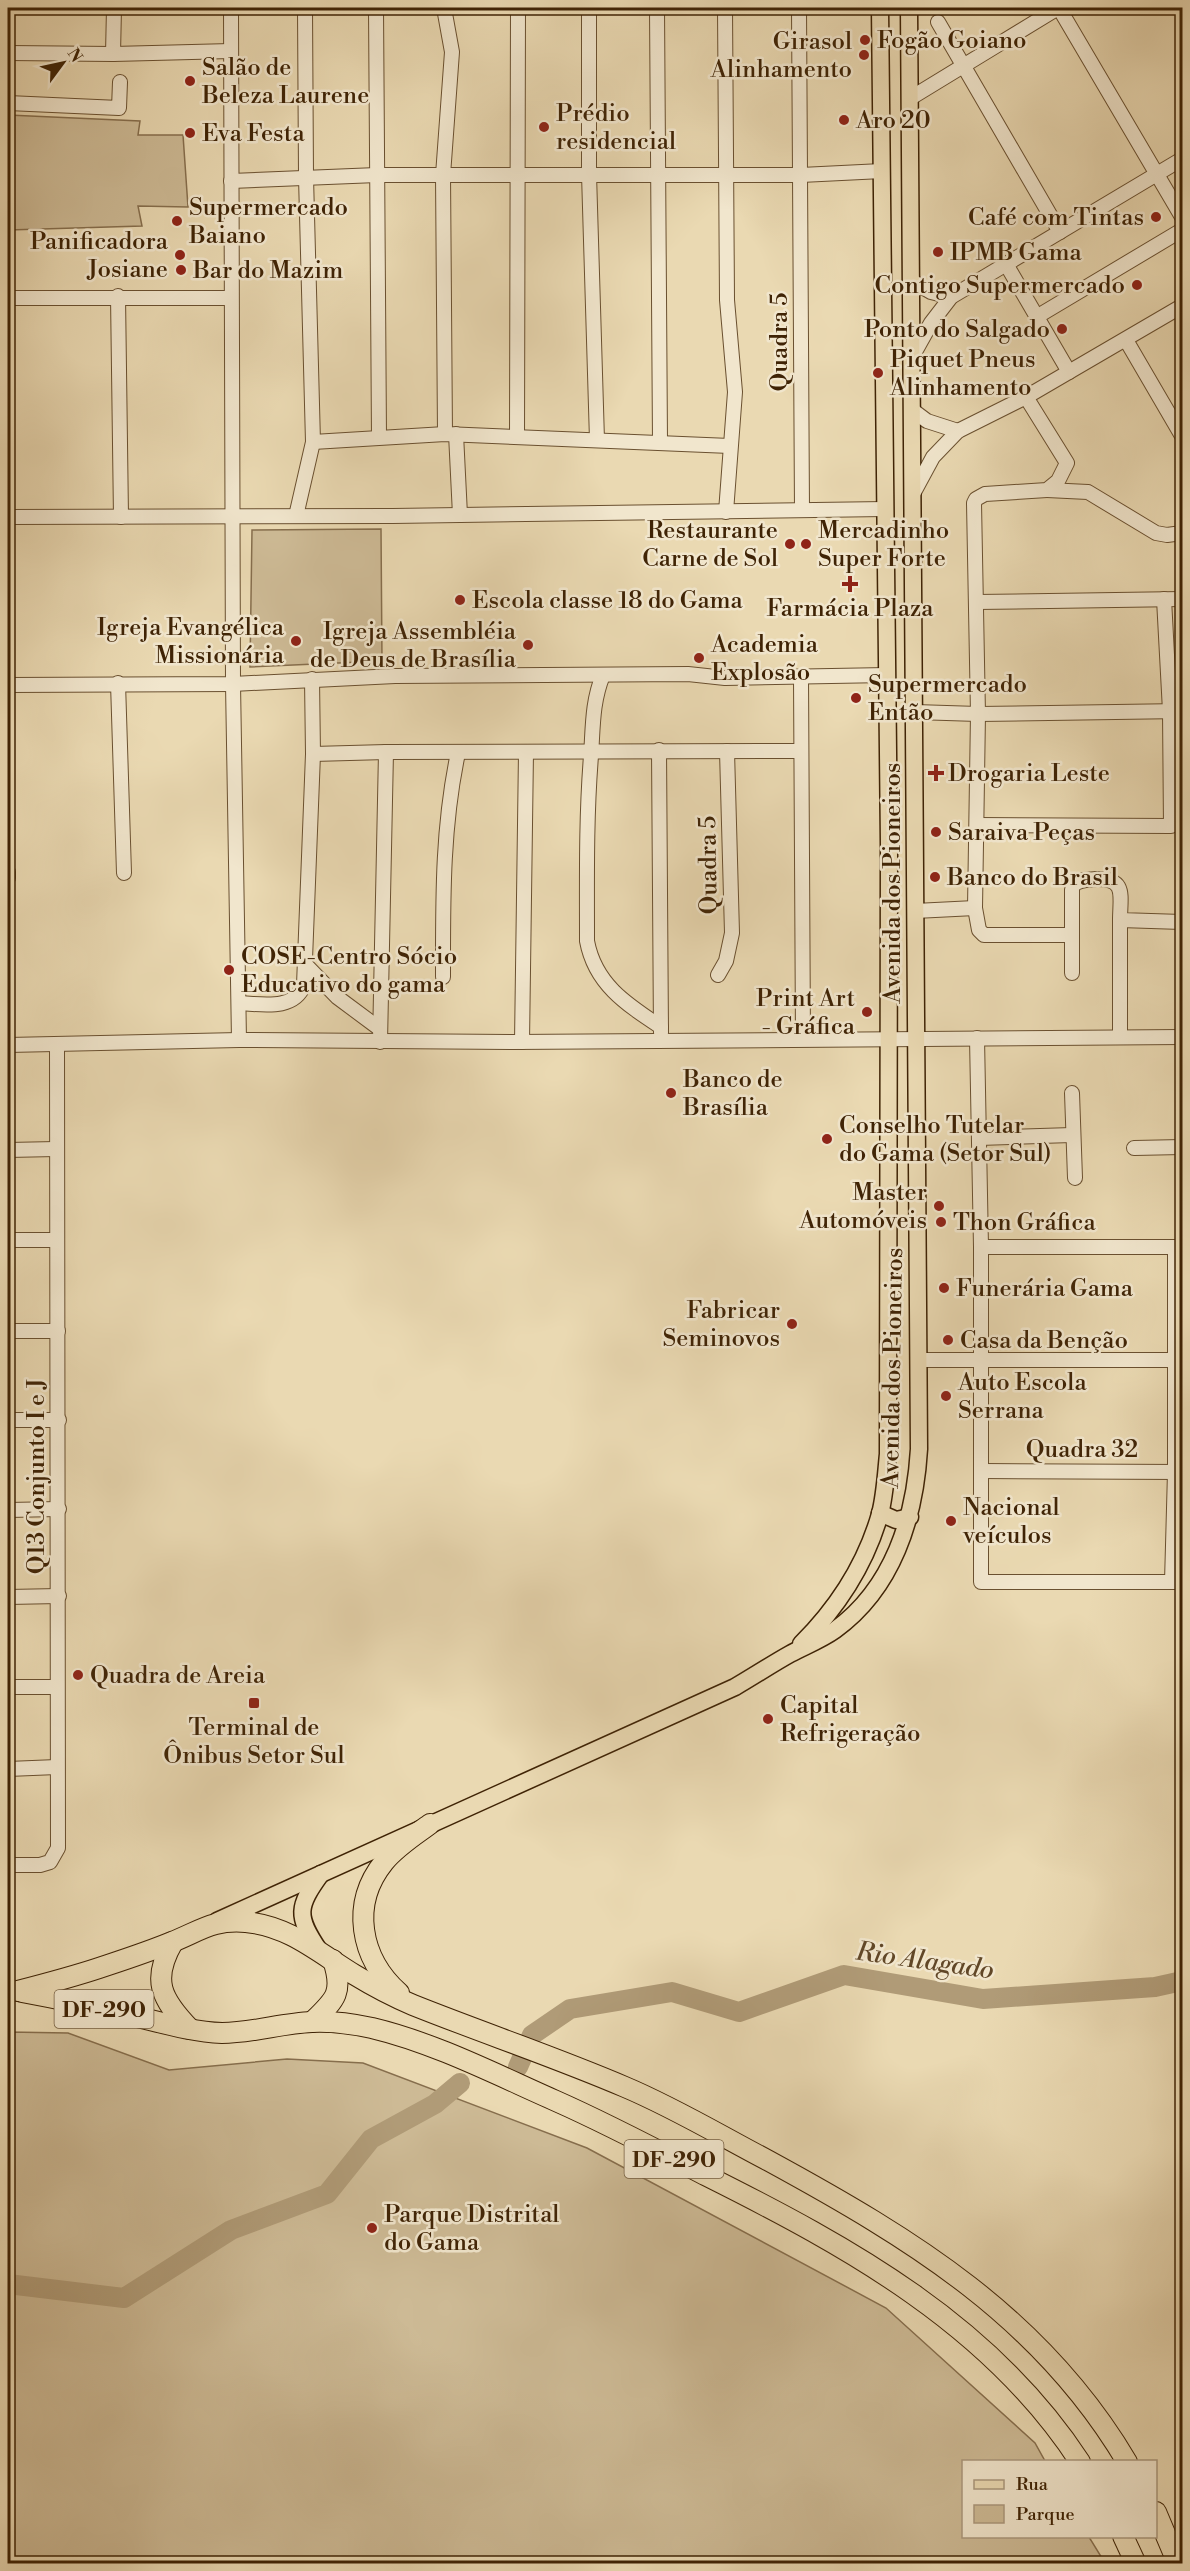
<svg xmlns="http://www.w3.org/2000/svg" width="1190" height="2571" font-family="'Libre Bodoni',serif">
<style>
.green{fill:#cdba95;stroke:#866e4d;stroke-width:1.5}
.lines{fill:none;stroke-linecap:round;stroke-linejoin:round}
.river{stroke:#b09b77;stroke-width:20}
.minor-casing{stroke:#6a5030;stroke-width:16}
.major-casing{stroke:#3f2305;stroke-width:19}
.highway-casing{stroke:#3f2305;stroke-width:22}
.minor{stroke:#f1e6cd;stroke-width:14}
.major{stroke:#ead9b2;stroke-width:16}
.highway{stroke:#ead9b2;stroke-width:20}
.poi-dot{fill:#8f2418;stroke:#f1e6cd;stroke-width:2}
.labels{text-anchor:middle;stroke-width:5;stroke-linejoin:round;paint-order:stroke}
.shield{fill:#f1e6cd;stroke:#745e41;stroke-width:1.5}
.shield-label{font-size:22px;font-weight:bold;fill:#3f2305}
.poi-label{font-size:24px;fill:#3f2305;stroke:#f1e6cd;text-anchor:start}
.street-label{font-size:24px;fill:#3f2305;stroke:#f1e6cd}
.water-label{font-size:26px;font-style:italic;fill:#614727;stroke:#f1e6cd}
</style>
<rect width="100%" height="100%" fill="#ead9b2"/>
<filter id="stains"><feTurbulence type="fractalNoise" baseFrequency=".00333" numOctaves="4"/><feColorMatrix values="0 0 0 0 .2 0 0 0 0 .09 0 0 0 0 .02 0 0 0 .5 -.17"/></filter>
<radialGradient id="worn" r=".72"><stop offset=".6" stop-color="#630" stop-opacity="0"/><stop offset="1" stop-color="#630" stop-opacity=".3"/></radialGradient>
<g class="green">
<polygon points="8,115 140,121 138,135 183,135 188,207 138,206 142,226 8,230"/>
<polygon points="381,529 382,661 250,667 252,530"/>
<polygon points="8,2032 68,2033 169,2070 287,2059 363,2063 587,2148 886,2308 1035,2443 1045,2461 964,2462 964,2536 1089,2537 1105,2563 8,2563"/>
</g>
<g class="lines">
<g class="river">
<polyline points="518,2067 532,2035 570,2009 672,1992 739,2012 844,1975 983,1999 1155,1987 1182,1981"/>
<polyline points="8,2284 124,2298 231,2230 327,2194 371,2139 435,2104 460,2083"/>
</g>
<defs>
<g id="minor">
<polyline points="231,8 233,684 239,1040"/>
<polyline points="376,8 379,436"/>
<polyline points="444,8 452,52 443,175 445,434"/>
<polyline points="589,8 589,174 597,440"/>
<polyline points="657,8 660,442"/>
<polyline points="725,8 727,300 735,392 726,512"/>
<polyline points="799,8 802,509"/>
<polyline points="1059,8 1182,217"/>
<polyline points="938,22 1060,232"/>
<polyline points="8,53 113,54 231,51"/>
<polyline points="113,54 114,8"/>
<polyline points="909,99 1058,8"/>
<polyline points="8,103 119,108 120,82"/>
<polyline points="231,181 377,175 801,175 882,171"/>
<polyline points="1006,264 1069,372"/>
<polyline points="912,281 931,292 951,297"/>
<polyline points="118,296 121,517"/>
<polyline points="8,298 231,298"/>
<polyline points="1038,316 1182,230"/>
<polyline points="1126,340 1182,436"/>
<polyline points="912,357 931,323 951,297 1182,159"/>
<polyline points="1026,397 1067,463 1058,481 1047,490 985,494 976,499 974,503 978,714 975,908 979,930 984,935 1072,935 1072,973"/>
<polyline points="911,409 927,421 958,431"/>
<polyline points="456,434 460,515"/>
<polyline points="517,436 518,8"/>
<polyline points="313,442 445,434 730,446"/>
<polyline points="1047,490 1088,492 1156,533 1167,535 1182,533"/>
<polyline points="913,494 933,457 958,431 1026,397 1182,306"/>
<polyline points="296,516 313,442 306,177 305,8"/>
<polyline points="8,517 393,516 885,509"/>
<polyline points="976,602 1182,599"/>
<path d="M603 675C592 702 593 727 591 756 586 818 587 879 587 941 595 984 626 1004 661 1027"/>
<polyline points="801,677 803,1039"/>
<polyline points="118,683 124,873"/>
<polyline points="8,685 233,684 395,676 688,674 725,678 887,675"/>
<polyline points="915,712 978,714 1182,711"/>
<polyline points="659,750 661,1033"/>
<polyline points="313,754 386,752 800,751"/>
<polyline points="977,825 1171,826 1170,711 1164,599"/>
<polyline points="8,872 8,878"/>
<polyline points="915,911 975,908"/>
<polyline points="1120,920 1120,1037"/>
<path d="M1072 935V890L1073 885C1080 879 1087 880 1096 879 1127 878 1120 896 1120 920L1182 922"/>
<polyline points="306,965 337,997 380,1029"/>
<polyline points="718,975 726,961 732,933 727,751"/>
<path d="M443 977C443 902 442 828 458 753"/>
<path d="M239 1003C262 1004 294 1011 304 985L313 754 312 679"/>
<polyline points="977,1038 981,1247 981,1582 1182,1582"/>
<polyline points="380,1042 386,752"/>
<polyline points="522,1042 526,752"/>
<polyline points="8,1045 239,1040 514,1042 1182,1037"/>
<polyline points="1072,1093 1075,1178"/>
<polyline points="979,1138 1072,1135"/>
<polyline points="1134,1148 1182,1147"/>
<polyline points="8,1150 56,1149"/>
<polyline points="8,1240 57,1240"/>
<polyline points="981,1247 1182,1247"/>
<polyline points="8,1331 58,1331"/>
<polyline points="918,1360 1182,1360"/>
<polyline points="8,1420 59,1420"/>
<polyline points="982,1471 1182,1472"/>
<polyline points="8,1510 59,1509"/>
<polyline points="1172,1582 1175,1472 1175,1248"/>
<polyline points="8,1597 59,1596"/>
<polyline points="8,1687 57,1687"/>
<polyline points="8,1769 57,1767"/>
<polyline points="8,1865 40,1865 50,1862 58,1848 57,1045"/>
</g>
<g id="major">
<polyline points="880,1513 896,1520 910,1517"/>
<path d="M801 1644C837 1608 866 1563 880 1514 885 1495 886 1473 888 1454L889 845 880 8"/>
<path d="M217 1921 735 1687C754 1676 772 1664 790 1654 805 1646 821 1640 835 1630 893 1588 915 1518 919 1449L909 8"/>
<path d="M319 1950C296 1916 297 1907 321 1874"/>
</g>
<g id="highway">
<path d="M173 1942C151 1980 161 1999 190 2029"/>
<path d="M18 1991C45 1984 72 1977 99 1968 123 1960 148 1952 172 1942 200 1931 213 1919 246 1922 290 1926 320 1954 355 1975 373 1986 394 1997 413 2005 483 2033 555 2057 625 2087 675 2108 721 2136 769 2161 912 2239 1041 2317 1127 2462"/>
<path d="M22 1992C60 1999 97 2007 134 2016 163 2023 193 2032 222 2033 253 2033 282 2023 312 2022 332 2021 353 2024 372 2028 435 2043 497 2075 556 2101 608 2124 657 2150 707 2176 849 2247 991 2325 1080 2462"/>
<path d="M399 1993C360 1958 350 1904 384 1862 396 1847 415 1835 430 1824"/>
<path d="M312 2022C335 2000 344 1993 333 1960"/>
<polyline points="1156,2512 1178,2564"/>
<polyline points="1123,2536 1136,2564"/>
</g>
</defs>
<use href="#minor" class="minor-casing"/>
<use href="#major" class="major-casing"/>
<use href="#highway" class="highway-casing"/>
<use href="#minor" class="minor"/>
<use href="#major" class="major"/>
<use href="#highway" class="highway"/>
</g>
<g class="poi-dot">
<circle cx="865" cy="40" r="6"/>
<circle cx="864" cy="55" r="6"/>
<circle cx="190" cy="81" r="6"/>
<circle cx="844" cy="120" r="6"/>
<circle cx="544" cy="127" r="6"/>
<circle cx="190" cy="133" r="6"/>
<circle cx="1156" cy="217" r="6"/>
<circle cx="177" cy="221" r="6"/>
<circle cx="938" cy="252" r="6"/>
<circle cx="180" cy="255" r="6"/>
<circle cx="181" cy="270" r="6"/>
<circle cx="1137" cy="285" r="6"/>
<circle cx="1062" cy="329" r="6"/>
<circle cx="878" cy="373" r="6"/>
<circle cx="790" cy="544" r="6"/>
<circle cx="806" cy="544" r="6"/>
<path d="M847 575h6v6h6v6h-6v6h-6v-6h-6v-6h6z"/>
<circle cx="460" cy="600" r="6"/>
<circle cx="296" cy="641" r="6"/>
<circle cx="528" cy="645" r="6"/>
<circle cx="699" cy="658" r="6"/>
<circle cx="856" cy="698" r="6"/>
<path d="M933 764h6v6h6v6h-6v6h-6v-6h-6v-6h6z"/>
<circle cx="936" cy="832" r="6"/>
<circle cx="935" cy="877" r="6"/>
<circle cx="229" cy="970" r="6"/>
<circle cx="867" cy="1012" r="6"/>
<circle cx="671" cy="1093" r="6"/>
<circle cx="827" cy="1139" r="6"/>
<circle cx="939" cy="1206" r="6"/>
<circle cx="941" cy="1222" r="6"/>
<circle cx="944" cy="1288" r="6"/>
<circle cx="792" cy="1324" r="6"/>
<circle cx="948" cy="1340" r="6"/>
<circle cx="946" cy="1396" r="6"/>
<circle cx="951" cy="1521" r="6"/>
<circle cx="78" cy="1675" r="6"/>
<rect x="248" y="1697" width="12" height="12" rx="3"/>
<circle cx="768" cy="1719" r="6"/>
<circle cx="372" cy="2228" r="6"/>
</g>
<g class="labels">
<g class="shield">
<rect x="54.5" y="1990" width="99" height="38" rx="4.5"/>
<rect x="624.5" y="2140" width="99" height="38" rx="4.5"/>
</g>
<g class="shield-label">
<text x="104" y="2017">DF-290</text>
<text x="674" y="2167">DF-290</text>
</g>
<g class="poi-label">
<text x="877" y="48">Fogão Goiano</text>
<text x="852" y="49" text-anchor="end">Girasol<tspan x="852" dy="28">Alinhamento</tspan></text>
<text x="202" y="75">Salão de<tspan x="202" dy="28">Beleza Laurene</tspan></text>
<text x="556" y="121">Prédio<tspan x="556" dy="28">residencial</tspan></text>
<text x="856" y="128">Aro 20</text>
<text x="202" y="141">Eva Festa</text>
<text x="189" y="215">Supermercado<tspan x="189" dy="28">Baiano</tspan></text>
<text x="1144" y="225" text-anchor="end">Café com Tintas</text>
<text x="168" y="249" text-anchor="end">Panificadora<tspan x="168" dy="28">Josiane</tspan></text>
<text x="950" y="260">IPMB Gama</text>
<text x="193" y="278">Bar do Mazim</text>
<text x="1125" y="293" text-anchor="end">Contigo Supermercado</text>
<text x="1050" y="337" text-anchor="end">Ponto do Salgado</text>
<text x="890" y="367">Piquet Pneus<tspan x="890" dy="28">Alinhamento</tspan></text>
<text x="778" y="538" text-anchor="end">Restaurante<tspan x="778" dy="28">Carne de Sol</tspan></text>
<text x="818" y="538">Mercadinho<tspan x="818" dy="28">Super Forte</tspan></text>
<text x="472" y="608">Escola classe 18 do Gama</text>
<text x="850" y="616" text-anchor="middle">Farmácia Plaza</text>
<text x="284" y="635" text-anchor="end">Igreja Evangélica<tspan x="284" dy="28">Missionária</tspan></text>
<text x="516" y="639" text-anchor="end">Igreja Assembléia<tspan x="516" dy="28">de Deus de Brasília</tspan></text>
<text x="711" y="652">Academia<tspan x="711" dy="28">Explosão</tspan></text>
<text x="868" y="692">Supermercado<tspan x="868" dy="28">Então</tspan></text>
<text x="948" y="781">Drogaria Leste</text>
<text x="948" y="840">Saraiva Peças</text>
<text x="947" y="885">Banco do Brasil</text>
<text x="241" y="964">COSE-Centro Sócio<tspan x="241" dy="28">Educativo do gama</tspan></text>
<text x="855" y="1006" text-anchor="end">Print Art<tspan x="855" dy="28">- Gráfica</tspan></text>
<text x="683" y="1087">Banco de<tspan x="683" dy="28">Brasília</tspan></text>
<text x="839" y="1133">Conselho Tutelar<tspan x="839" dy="28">do Gama (Setor Sul)</tspan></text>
<text x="927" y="1200" text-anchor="end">Master<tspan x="927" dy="28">Automóveis</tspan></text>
<text x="953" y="1230">Thon Gráfica</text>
<text x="956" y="1296">Funerária Gama</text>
<text x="780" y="1318" text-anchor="end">Fabricar<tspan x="780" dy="28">Seminovos</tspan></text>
<text x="960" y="1348">Casa da Benção</text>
<text x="958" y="1390">Auto Escola<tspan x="958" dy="28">Serrana</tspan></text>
<text x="963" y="1515">Nacional<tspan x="963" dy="28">veículos</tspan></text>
<text x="90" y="1683">Quadra de Areia</text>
<text x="780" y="1713">Capital<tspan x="780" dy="28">Refrigeração</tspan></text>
<text x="254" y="1735" text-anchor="middle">Terminal de<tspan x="254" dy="28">Ônibus Setor Sul</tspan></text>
<text x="384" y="2222">Parque Distrital<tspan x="384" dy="28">do Gama</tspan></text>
</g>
<g class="street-label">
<text transform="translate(779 342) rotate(-90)" y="8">Quadra 5</text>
<text transform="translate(708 865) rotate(-91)" y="8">Quadra 5</text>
<text transform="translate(892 883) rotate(-90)" y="8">Avenida dos Pioneiros</text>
<text transform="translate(892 1368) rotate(-89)" y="8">Avenida dos Pioneiros</text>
<text x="1082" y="1457">Quadra 32</text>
<text transform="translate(36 1476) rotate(-90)" y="8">Q13 Conjunto I e J</text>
</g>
<g class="water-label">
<text transform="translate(925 1960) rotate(8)" y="9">Rio Alagado</text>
</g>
</g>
<rect width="1190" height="2571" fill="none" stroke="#ead9b2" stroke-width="30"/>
<rect x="9" y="9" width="1172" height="2553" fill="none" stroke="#3f2305" stroke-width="3"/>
<rect x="15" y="15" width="1160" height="2541" fill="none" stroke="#3f2305" stroke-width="1.5"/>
<rect x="962" y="2460" width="195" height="78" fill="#f1e6cd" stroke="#aa987d" stroke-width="1.5"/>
<rect x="974" y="2480" width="30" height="9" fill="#ead9b2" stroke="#aa987d" stroke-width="1.5"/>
<text x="1016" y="2490" font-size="18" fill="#3f2305">Rua</text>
<rect x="974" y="2505" width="30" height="18" fill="#cdba95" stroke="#aa987d" stroke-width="1.5"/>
<text x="1016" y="2520" font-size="18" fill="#3f2305">Parque</text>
<g transform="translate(63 63) rotate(57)" stroke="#f1e6cd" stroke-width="4.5" paint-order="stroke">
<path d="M0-4.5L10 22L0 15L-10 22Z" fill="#3f2305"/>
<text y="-9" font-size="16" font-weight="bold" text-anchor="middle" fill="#3f2305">N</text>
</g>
<rect width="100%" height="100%" filter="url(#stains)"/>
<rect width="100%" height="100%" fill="url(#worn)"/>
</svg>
